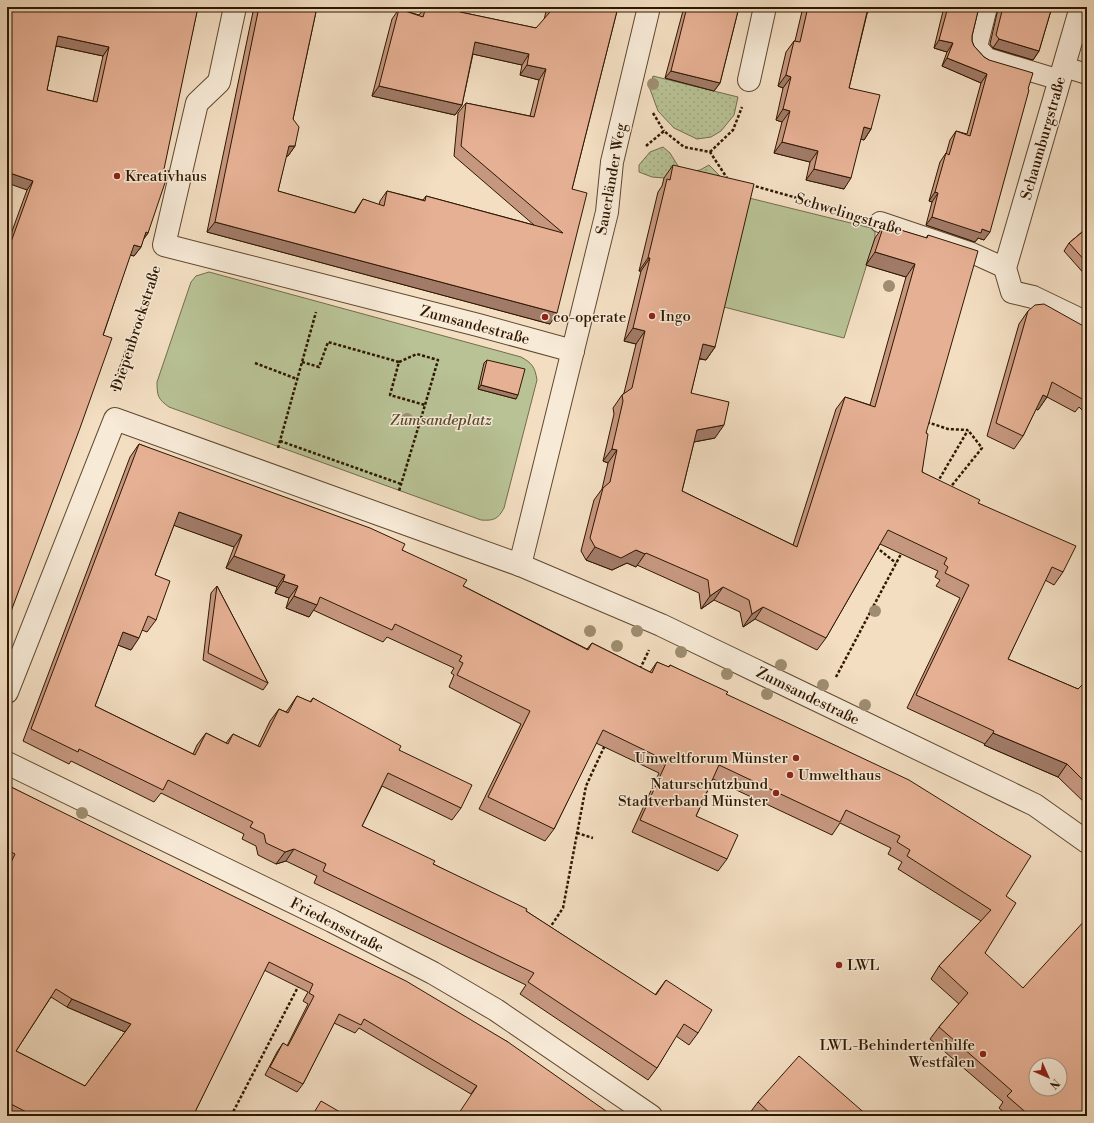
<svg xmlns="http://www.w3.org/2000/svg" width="1094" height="1123" font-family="'Libre Bodoni',serif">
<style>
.grass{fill:url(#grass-dots);stroke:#746c4a}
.green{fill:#b8c295;stroke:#746c4a}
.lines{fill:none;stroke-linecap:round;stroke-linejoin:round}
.lane-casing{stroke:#604930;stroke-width:22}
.street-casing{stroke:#604930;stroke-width:24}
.path{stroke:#2f1700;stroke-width:2.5;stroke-dasharray:3 2;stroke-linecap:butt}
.lane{stroke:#f7ead7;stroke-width:20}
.street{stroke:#f7ead7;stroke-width:22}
.tree{fill:#9e8d70}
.wall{fill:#c6977f;stroke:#2f1700;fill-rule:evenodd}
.shaded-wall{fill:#a17b68;stroke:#2f1700}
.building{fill:#e6b094;stroke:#2f1700;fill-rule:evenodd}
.poi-dot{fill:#8f2418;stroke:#f7ead7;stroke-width:1.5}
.labels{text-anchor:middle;stroke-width:3;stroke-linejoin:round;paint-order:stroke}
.street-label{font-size:15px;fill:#2f1700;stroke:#f7ead7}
.poi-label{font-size:15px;fill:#2f1700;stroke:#f7ead7;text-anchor:start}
.park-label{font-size:15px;font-style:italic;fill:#584a2d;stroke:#f7ead7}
</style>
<defs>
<pattern id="grass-dots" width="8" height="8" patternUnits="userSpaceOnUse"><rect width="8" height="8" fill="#b8c295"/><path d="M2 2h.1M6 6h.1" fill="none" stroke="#9ea67f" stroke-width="1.8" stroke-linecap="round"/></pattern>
</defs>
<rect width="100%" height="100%" fill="#f3dec2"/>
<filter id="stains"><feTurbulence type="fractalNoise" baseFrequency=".005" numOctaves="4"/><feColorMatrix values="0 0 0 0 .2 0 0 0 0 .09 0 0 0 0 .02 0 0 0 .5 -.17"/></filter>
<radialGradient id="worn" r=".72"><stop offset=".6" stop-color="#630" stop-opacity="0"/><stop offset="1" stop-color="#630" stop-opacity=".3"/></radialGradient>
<g class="grass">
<polygon points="653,76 738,97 734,115 721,131 711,137 697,139 674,128 658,111 650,89"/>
<polygon points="663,147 670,153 678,166 688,172 700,170 709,165 720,176 664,178 652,177 639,172 639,165 650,152"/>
</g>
<g class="green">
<polygon points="745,197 875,229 875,238 844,338 720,306"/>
<path d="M209 272 521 357C532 363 535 367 537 380L504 508C498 519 494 521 481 520L169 407C158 399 157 396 157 382L191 282 196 276Z"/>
</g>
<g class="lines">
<defs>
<g id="lane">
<polyline points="987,7 977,47 987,58 1060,80"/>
<polyline points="1064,67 1087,74"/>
<polyline points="880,222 972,253 1005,268"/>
</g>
<g id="street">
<polyline points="235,7 219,82 197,103 164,245 478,325 573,351"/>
<polyline points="1081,7 1005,268 1012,292 1033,297 1087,323"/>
<polyline points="749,80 765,7"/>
<polyline points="520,565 607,212 612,162 649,7"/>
<polyline points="7,692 115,419 520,565 661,625 1035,805 1087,842"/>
<polyline points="7,763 332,921 433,973 496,1010 651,1116"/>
</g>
</defs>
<use href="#lane" class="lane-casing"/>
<use href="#street" class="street-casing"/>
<g class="path">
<polyline points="653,113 664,131"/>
<polyline points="646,146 664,131 684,147 710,152 727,178"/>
<polyline points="710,152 733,130 742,107"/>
<polyline points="751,185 854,214"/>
<polyline points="302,362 319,367 328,342 399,362 390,395 425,405 399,491"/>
<polyline points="399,362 417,354 438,360 425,405"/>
<polyline points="255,363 297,379"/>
<polyline points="115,391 116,379 155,272"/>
<polyline points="927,422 948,429 968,430"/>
<polyline points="280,441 401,484"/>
<polyline points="278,448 316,312"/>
<polyline points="937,483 968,430"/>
<polyline points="949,489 982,448 968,430"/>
<polyline points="876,547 896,563"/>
<polyline points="640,669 649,650"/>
<polyline points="836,677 901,554"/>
<polyline points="577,833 593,838"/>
<polyline points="549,929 563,908 586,786 605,745"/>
<polyline points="231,1116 299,985"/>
</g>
<use href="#lane" class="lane"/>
<use href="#street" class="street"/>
</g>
<g class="tree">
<circle cx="653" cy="84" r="6"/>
<circle cx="889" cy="286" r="6"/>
<circle cx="407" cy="419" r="6"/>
<circle cx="875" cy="611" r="6"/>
<circle cx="590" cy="631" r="6"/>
<circle cx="637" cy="631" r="6"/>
<circle cx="617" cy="646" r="6"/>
<circle cx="681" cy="652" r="6"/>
<circle cx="781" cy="665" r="6"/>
<circle cx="727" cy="674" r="6"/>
<circle cx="823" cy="685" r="6"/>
<circle cx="767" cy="694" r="6"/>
<circle cx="865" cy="705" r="6"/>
<circle cx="82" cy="813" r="6"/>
</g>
<g class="wall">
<path d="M7 7H198L148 233 143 240 141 247 134 256 130 255 7 622V245L27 190ZM56 46 103 56 93 101 47 90Z"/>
<polygon points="254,7 317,7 293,119 295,146 288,156 286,156 278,191 354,213 363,199 379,205 380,201 387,191 423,200 426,196 534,225 454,156 458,113 466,103 530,116 539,80 520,75 522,65 473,54 462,105 455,115 372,96 392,19 399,9 419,15 423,10 424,7 461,7 460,12 536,28 544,20 547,7 618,7 572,189 550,324 207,232"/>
<polygon points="684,7 739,7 720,83 714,91 665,78"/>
<polygon points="803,7 871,7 867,14 849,88 871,129 864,140 861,139 844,189 806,180 810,162 774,153 782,122 776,120 783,88 778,86 786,52 794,41 795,41"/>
<polygon points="944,7 979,7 972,36 972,41 974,46 984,57 989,60 984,240 978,238 975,242 926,225 932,202 929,201 940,162 946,153 946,154 950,140 956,131 967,134 981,83 942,66 947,52 934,48"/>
<polygon points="998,7 1052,7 1039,51 1033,60 993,48 990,44 998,9"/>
<polygon points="673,165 715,347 706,360 699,359 691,393 715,438 694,442 682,491 793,545 836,409 845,397 870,405 906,277 866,265 875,238 884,225 926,238 928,235 926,433 922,472 978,503 1063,572 1054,585 1045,580 1008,659 1078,689 1087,680 1087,805 1058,777 984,745 985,744 907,708 960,598 936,586 940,580 935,577 938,571 880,544 826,638 817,650 755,619 743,627 740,612 714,600 701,609 699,593 637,565 636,567 627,563 612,570 586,560 581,551 594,500 602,489 608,463 603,461 614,414 613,408 622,395 624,393 636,344 624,341 641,271 639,271 658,192 662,186 664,178"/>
<polygon points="1087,184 1087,193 1083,189"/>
<polygon points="1087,221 1087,277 1064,251 1069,243 1082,232 1083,228"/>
<polygon points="1028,311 1087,328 1087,415 1079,407 1075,412 1047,397 1038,410 1036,409 1023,436 1014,449 987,436 1019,324"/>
<polygon points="487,360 516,399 478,389 484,363"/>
<polygon points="139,444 402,550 463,586 587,649 592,643 650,672 657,662 668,667 670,665 726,694 1006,896 985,953 1087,1116 1008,1116 999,1108 1003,1102 930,1039 939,1027 959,1004 931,979 939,966 981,921 898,869 902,862 888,854 891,848 840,823 832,835 713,779 696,816 727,859 718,871 632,832 659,773 596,743 554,829 545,841 479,809 521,724 449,687 454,675 451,673 454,668 387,637 383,642 313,610 309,617 286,608 289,598 275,593 277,587 226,568 234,547 174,525 155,575 156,620 147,632 142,630 131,650 118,645 95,706 193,754 197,745 206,733 226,743 233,734 258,746 270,721 279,709 286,712 289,708 297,696 310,702 313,698 399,750 461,808 452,820 382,786 362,826 433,864 526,911 655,995 666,980 698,1033 689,1045 676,1036 657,1068 648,1080 520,994 526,985 314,883 317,876 286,861 276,864 258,855 256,846 242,839 244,834 161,793 154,802 71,761 69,764 23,741 130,457"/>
<polygon points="217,586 268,683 263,690 203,660 211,593"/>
<path d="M7 785 508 1042 471 1094 359 1028 355 1033 334 1023 303 1084 297 1092 265 1075 277 1052 283 1043 287 1046 308 1004 303 1001 308 992 264 970 193 1116H13L7 1113V867L9 863 7 861ZM51 997 67 1007 125 1032 85 1086 16 1051Z"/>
<polygon points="758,1102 868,1116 751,1116 749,1114"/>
</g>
<g class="shaded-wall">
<polygon points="58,36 109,47 103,56 52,45"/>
<polygon points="999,39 1039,51 1033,60 993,48"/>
<polygon points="939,40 953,43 947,52 934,48"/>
<polygon points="475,42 529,54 522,65 468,53"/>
<polygon points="947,58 987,74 981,83 942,66"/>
<polygon points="527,65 546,69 539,80 520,75"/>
<polygon points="671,71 720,83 714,91 665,78"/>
<polygon points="786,75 791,77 783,88 778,86"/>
<polygon points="379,86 462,105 455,115 372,96"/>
<polygon points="783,109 790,111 782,122 776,120"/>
<polygon points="864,127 871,129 864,140 856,138"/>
<polygon points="782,142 818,151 810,162 774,153"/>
<polygon points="289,146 295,146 288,156 282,157"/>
<polygon points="814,169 851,178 844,189 806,180"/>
<polygon points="7,172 33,181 27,190 7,183"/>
<polygon points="935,192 938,193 932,202 929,201"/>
<polygon points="932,217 982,229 990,232 984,240 978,238 975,242 926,225"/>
<polygon points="215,222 557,313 550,324 207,232"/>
<polygon points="146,232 148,233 142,241"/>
<polygon points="134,245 141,247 134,256 127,254"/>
<polygon points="875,252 915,264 906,277 866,265"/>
<polygon points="648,258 650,258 641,271 639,271"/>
<polygon points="633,328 645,331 636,344 624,341"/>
<polygon points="703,344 715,347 706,360 694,357"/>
<polygon points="481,385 518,395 516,399 478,389"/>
<polygon points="1043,395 1047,397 1038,410 1034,408"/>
<polygon points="724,425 715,438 688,443 697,430"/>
<polygon points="612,449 617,450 608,463 603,461"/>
<polygon points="179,512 242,535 234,547 170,524"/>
<polygon points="595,547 636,550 645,554 636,567 627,563 612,570 586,560"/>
<polygon points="234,556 285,575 277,587 226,568"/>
<polygon points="283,581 298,586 289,598 275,593"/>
<polygon points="723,587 714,600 701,609 710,596"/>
<polygon points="294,596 317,605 309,617 286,608"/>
<polygon points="763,607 755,619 743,627 752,614"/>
<polygon points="123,632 139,638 131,650 115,644"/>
<polygon points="993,733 1067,764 1058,777 984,745"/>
<polygon points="294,849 286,861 276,864 285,852"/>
<polygon points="72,999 131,1024 125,1032 67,1007"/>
</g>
<g class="building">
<path d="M7 7H198L164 169 169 171 148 233 146 232 141 247 134 245 103 335 112 338 80 428 7 622V253L33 181 7 172ZM58 36 109 47 97 102 47 90Z"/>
<polygon points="259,7 317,7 293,119 299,127 295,146 289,146 278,191 355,213 363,199 384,206 387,191 425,201 426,196 563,233 461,146 466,103 534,117 546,69 527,65 529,54 475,42 462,105 379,86 399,9 423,17 426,7 461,7 460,12 536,28 550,12 552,7 618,7 572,189 587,193 557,313 215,222"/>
<polygon points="687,7 739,7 720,83 671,71"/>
<polygon points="808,7 871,7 871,9 868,8 849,88 880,95 871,129 864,127 851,178 814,169 818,151 782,142 790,111 783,109 791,77 786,75 794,41 800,42"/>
<polygon points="948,7 979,7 972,36 972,41 974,46 984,57 989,60 1033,73 1028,89 1029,90 990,232 982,229 981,233 932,217 938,193 935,192 946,153 949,155 956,131 970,136 987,74 947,58 953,43 939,40"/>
<polygon points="1003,7 1052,7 1039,51 999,39 996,35"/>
<polygon points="673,165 754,184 715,347 703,344 691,393 729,402 724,425 697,430 682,491 797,547 845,397 875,407 915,264 875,252 884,225 927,238 928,235 978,251 926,433 928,434 922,472 980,500 978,503 1076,546 1063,572 1052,567 1008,659 1078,689 1087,680 1087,784 1067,764 993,733 994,731 916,695 969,585 945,573 948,567 944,564 947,558 888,530 826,638 763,607 752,614 749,600 723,587 710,596 708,580 646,553 645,554 636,550 621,558 595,547 590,538 603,488 610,482 617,450 612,449 623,401 622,395 632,388 645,331 633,328 650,258 648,258 667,179 670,180"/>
<polygon points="1087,228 1087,263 1069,243"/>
<polygon points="1044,304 1087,328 1087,395 1084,400 1052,382 1047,397 1043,395 1023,436 996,423 1028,311 1035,305"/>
<polygon points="487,360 525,369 518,395 481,385"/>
<path d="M139 444 370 528 405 544 402 550 467 580 463 586 588 650 592 643 652 673 657 662 669 667 670 665 728 692 726 694 909 780 1031 856 1006 896 1016 903 985 953 1023 988 1087 918V1116H1030L1007 1096 1012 1091 939 1027 968 993 939 966 991 910 907 856 910 850 897 842 900 836 846 810 840 822 719 765 696 816 738 835 727 859 640 820 667 761 603 730 554 829 488 797 530 711 457 675 463 663 459 661 462 656 395 624 392 630 320 597 317 605 294 596 298 586 283 581 285 575 234 556 242 535 179 512 155 575 170 581 156 620 148 616 139 638 123 632 95 706 195 755 206 733 228 744 233 734 260 747 279 709 288 713 297 696 311 702 313 698 401 746 399 750 472 785 461 808 388 773 362 826 435 861 433 864 527 909 526 911 656 995 666 980 712 1010 698 1033 684 1024 657 1068 528 982 534 973 323 871 326 864 294 849 285 852 266 843 264 834 250 827 253 822 168 780 163 790 79 749 78 752 31 729ZM1036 1065H1060V1089H1036Z"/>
<polygon points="217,586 268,683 208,653"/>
<path d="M7 785 406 981 508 1042 613 1116H457L477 1086 364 1019 361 1025 339 1014 303 1084 270 1067 283 1043 288 1046 314 996 309 993 313 984 269 962 193 1116H34L7 1102V871L15 854 7 850ZM56 989 72 999 131 1024 85 1086 16 1051Z"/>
<polygon points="799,1056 868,1116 773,1116 758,1102"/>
<polygon points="321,1101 347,1116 348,1114 351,1116 312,1116"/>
</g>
<g class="poi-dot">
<circle cx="117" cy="176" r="4"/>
<circle cx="652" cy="316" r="4"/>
<circle cx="545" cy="317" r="4"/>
<circle cx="796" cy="758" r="4"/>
<circle cx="790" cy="775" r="4"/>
<circle cx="776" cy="793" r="4"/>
<circle cx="839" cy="965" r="4"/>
<circle cx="983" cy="1054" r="4"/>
</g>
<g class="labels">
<g class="street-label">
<text transform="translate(1043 138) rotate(-74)" y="5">Schaumburgstraße</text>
<text transform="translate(611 179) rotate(-80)" y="5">Sauerländer Weg</text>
<text transform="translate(849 214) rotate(17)" y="5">Schwelingstraße</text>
<text transform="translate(475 325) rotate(15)" y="5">Zumsandestraße</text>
<text transform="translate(136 328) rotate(-72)" y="5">Diepenbrockstraße</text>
<text transform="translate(808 696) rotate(26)" y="5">Zumsandestraße</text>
<text transform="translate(337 925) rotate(27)" y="5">Friedensstraße</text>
</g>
<g class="poi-label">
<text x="125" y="181">Kreativhaus</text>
<text x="660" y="321">Ingo</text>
<text x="553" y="322">co-operate</text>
<text x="788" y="763" text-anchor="end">Umweltforum Münster</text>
<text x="798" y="780">Umwelthaus</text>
<text x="768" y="789" text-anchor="end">Naturschutzbund<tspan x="768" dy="17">Stadtverband Münster</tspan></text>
<text x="847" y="970">LWL</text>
<text x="975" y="1050" text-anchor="end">LWL-Behindertenhilfe<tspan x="975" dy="17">Westfalen</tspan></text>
</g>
<g class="park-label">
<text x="441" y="425">Zumsandeplatz</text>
</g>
</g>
<rect width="1094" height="1123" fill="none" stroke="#f3dec2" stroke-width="24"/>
<rect x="8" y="8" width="1078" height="1107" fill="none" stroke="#2f1700" stroke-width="2"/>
<rect x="12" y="12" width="1070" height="1099" fill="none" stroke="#2f1700"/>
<g transform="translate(1048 1077) rotate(135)"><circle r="19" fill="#f7ead7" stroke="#a79681"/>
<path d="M0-3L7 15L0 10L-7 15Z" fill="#8f2418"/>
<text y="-6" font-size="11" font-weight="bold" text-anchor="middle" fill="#2f1700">N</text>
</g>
<rect width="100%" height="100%" filter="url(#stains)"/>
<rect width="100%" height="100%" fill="url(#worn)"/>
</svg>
